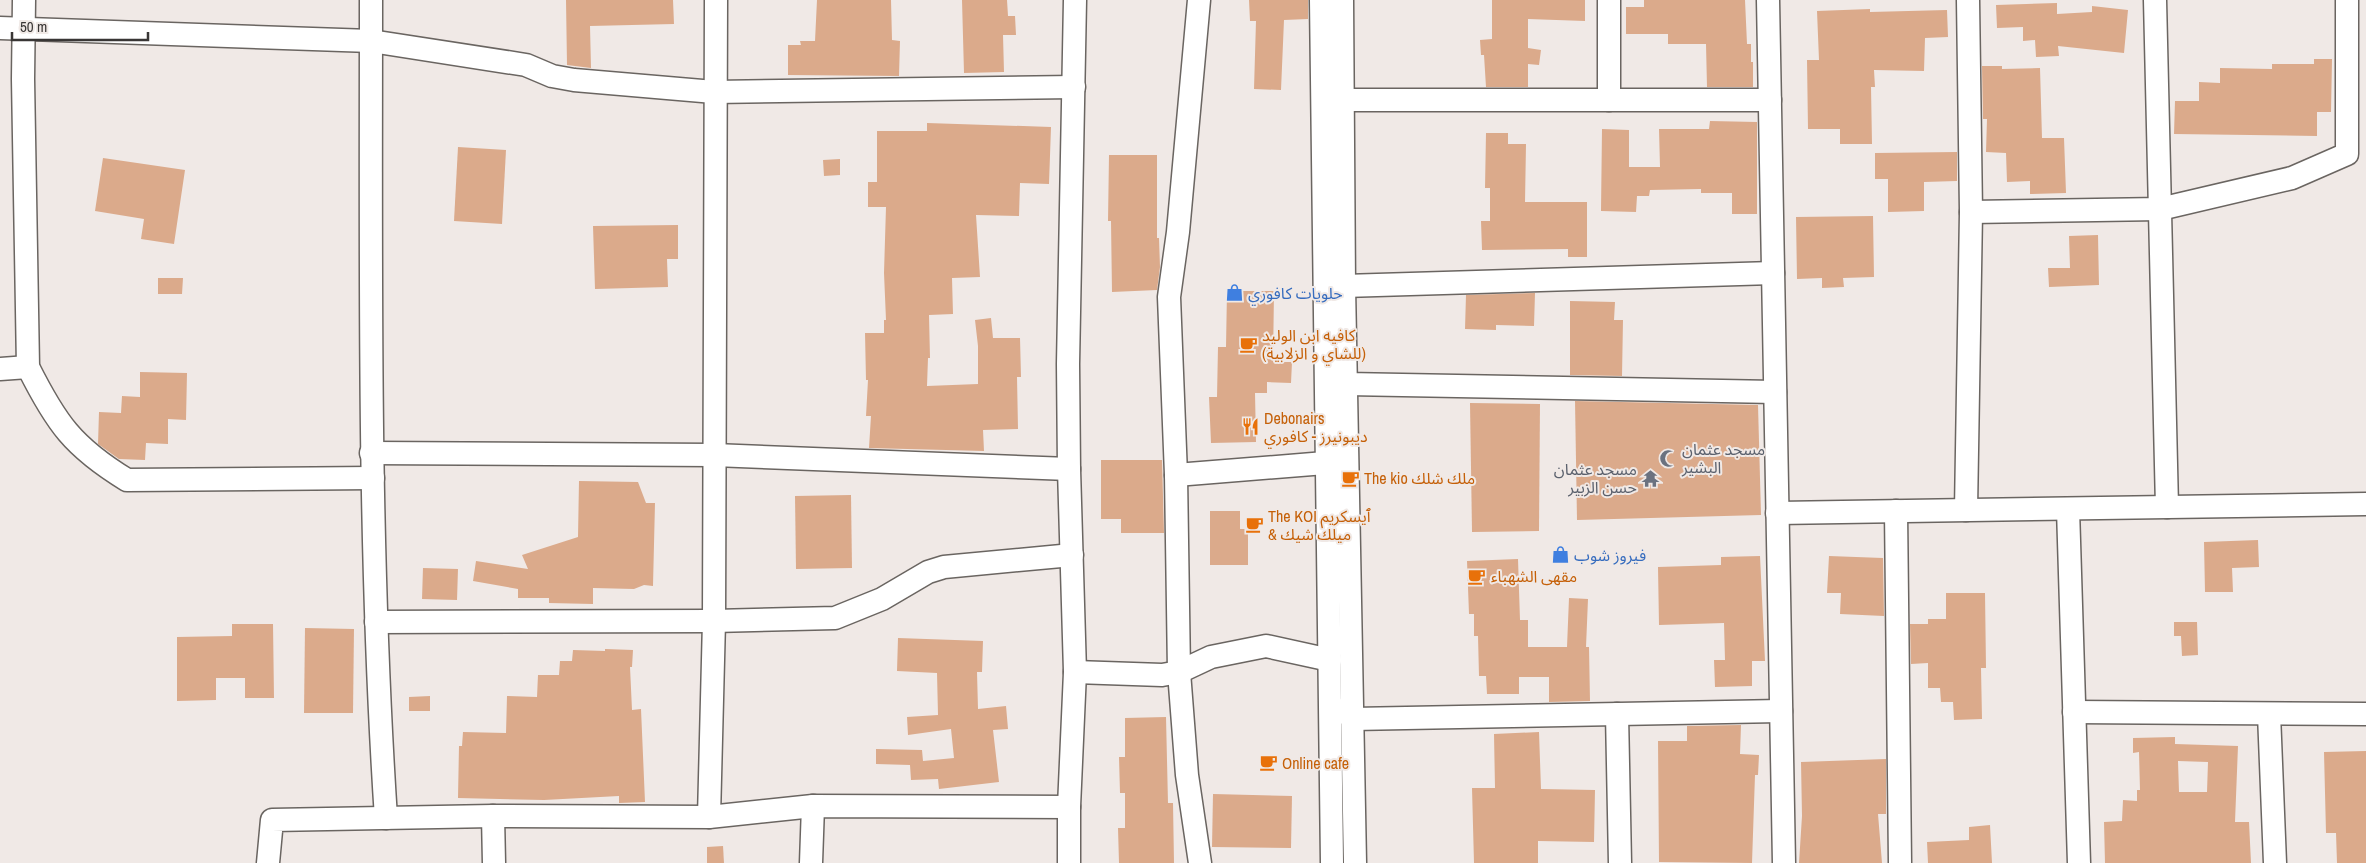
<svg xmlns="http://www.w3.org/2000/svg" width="2366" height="863" font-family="'Archivo Narrow','Noto Sans Arabic',sans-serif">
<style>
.building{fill:#dbaa8b;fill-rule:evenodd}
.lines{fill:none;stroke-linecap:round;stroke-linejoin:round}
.minor-casing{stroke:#6a6561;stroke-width:25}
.minor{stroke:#fff;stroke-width:22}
.labels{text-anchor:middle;stroke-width:4;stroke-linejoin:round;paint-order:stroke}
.shop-label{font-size:16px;fill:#366cbe;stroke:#f0e9e6;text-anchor:start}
.food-label{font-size:16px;fill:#c56008;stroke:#f0e9e6;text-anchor:start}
.worship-label{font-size:16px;fill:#5b616d;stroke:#f0e9e6;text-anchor:start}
</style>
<rect width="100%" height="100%" fill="#f0e9e6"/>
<g class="building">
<polygon points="566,0 673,0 674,24 590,26 591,68 567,65"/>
<polygon points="817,0 891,0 892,40 900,41 899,76 788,75 788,45 801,45 800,41 815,41"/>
<polygon points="962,0 1007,0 1008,16 1015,16 1016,35 1003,35 1004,72 964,73"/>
<polygon points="1249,0 1308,0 1308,19 1284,20 1281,90 1254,89 1256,21 1250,21"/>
<polygon points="1492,0 1585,0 1585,21 1528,19 1528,48 1541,50 1539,65 1528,64 1528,87 1486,87 1484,55 1481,55 1480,40 1492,39"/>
<polygon points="1644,0 1745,0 1747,44 1751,44 1751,62 1753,62 1753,87 1707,87 1706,44 1668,44 1668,34 1626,34 1626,7 1644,7"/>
<polygon points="2057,3 2057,14 2092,12 2092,6 2128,10 2124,53 2058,46 2059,56 2036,57 2035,40 2023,41 2023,27 1997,28 1996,5"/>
<polygon points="1870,9 1870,12 1947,10 1948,37 1925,38 1924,71 1874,70 1875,87 1871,87 1872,144 1840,144 1840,129 1808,129 1807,60 1819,60 1817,11"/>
<polygon points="2314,59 2332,59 2331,112 2317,112 2317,136 2174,134 2175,101 2199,101 2199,82 2220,83 2220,68 2272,69 2272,64 2314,64"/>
<polygon points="1982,66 2002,66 2002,69 2040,68 2042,138 2064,138 2066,193 2030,194 2030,181 2007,182 2006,153 1986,152 1987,119 1983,119"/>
<polygon points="1710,121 1757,122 1757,214 1732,214 1732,193 1701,193 1701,189 1650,190 1649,196 1637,196 1636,212 1601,211 1602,129 1629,130 1629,167 1660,167 1659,129 1709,129"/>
<polygon points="927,123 1051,127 1049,184 1020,183 1019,216 976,215 980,277 952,278 953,314 929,315 930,358 928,358 927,386 978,384 978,346 975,320 991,318 993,338 1020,338 1021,377 1017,377 1018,429 983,430 984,451 869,448 871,416 866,416 868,380 866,380 865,333 884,333 884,320 886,320 884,273 886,207 868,207 868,182 877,182 877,131 927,131"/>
<polygon points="1486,133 1508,133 1508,144 1526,144 1525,202 1587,202 1587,257 1568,257 1568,249 1482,250 1481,221 1490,221 1490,188 1485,188"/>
<polygon points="458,147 506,150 502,224 454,221"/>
<polygon points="1957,152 1957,181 1924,182 1924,211 1888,212 1888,179 1875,179 1875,153"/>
<polygon points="1109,155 1157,155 1157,238 1159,238 1160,267 1157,290 1112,292 1111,221 1108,221"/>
<polygon points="103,158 185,170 174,244 141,239 144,219 95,211"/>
<polygon points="840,159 840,175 824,176 823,160"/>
<polygon points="1873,216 1874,277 1843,278 1844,287 1822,288 1822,278 1797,279 1796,217"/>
<polygon points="678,225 678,259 667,259 668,287 595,289 593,226"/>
<polygon points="2098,235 2099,285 2049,287 2048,268 2070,268 2069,236"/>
<polygon points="158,278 183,278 182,294 158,294"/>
<polygon points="1227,291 1274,291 1273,362 1292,362 1291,383 1267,382 1267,393 1255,393 1256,442 1211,443 1209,397 1217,397 1218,347 1226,347"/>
<polygon points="1535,293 1534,326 1496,325 1496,330 1465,329 1466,295"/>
<polygon points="1570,301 1615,302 1614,320 1623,320 1622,376 1570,375"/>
<polygon points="140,372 187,373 186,420 168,419 168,444 146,443 145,460 119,459 98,444 99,412 121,413 122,396 140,397"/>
<polygon points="1575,401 1758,405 1761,515 1577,520"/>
<polygon points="1470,403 1540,404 1539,531 1472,532"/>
<polygon points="1101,460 1162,460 1164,533 1121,533 1121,519 1101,519"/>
<polygon points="579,481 638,482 646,503 655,503 653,586 644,585 634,589 593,588 593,604 549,603 549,598 518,598 518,589 473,581 476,561 528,569 522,555 578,537"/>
<polygon points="851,495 852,568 796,569 795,496"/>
<polygon points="1210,511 1240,511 1240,529 1248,529 1248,565 1210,565"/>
<polygon points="2258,540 2259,567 2232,568 2233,592 2205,592 2204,542"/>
<polygon points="1760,556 1765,661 1752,661 1752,686 1715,687 1714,660 1725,660 1724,623 1659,625 1658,567 1721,565 1721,557"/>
<polygon points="1829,556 1883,558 1884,616 1840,614 1841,593 1827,593"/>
<polygon points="1518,559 1520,620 1528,620 1528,647 1567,647 1569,598 1588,599 1586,647 1589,647 1590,701 1549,702 1549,677 1519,677 1519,694 1487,694 1486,676 1479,676 1478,636 1474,636 1474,614 1469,614 1467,561"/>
<polygon points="423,568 458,569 457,600 422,599"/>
<polygon points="1946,593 1985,593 1986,668 1981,668 1982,719 1954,720 1953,702 1941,702 1940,688 1928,688 1928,663 1911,664 1910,624 1928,624 1928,619 1946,619"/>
<polygon points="2174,622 2197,622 2198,655 2182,656 2181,636 2174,636"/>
<polygon points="232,624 273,624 274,698 245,698 245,678 216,678 216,700 177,701 177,637 232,636"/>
<polygon points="305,628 354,629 353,713 304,713"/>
<polygon points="898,638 983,641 982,672 977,672 978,709 1006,706 1008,729 993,730 999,782 939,789 938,779 911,780 910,765 876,764 876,749 922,750 923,761 954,758 951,729 908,735 907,717 938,715 937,673 897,671"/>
<polygon points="605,649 633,650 632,667 630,667 632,710 641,709 645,802 619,803 619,796 544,800 458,798 459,746 462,746 463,732 506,733 507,696 537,697 538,675 559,675 560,661 572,661 573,650 605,651"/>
<polygon points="430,696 430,711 409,711 409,697"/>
<polygon points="1166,717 1168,803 1173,803 1174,863 1119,863 1118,828 1125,828 1125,793 1120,793 1119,757 1125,757 1125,718"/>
<polygon points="1741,725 1740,754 1759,755 1758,775 1755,775 1752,863 1659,862 1658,741 1687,741 1687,726"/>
<polygon points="1539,732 1541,789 1595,790 1594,842 1538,841 1538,863 1474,863 1472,788 1495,788 1494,734"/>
<path d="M2175 737V744L2238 746 2235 822H2249L2251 863H2105L2104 822 2122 821 2123 800 2137 801V790H2140L2139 752 2133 753V738ZM2178 761 2208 762 2207 792H2179Z"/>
<polygon points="2366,751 2366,863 2337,863 2336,833 2326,833 2324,752"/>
<polygon points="1886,759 1886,814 1878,814 1882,863 1799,863 1802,816 1801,762"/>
<polygon points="1213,794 1292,796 1291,848 1212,847"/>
<polygon points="1990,825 1992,863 1928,863 1927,842 1969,840 1969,827"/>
<polygon points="723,846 724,863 707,863 707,847"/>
</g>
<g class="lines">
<defs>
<g id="minor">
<path d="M24 0 23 79 28 367C56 423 73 447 127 480L373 478"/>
<path d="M371 0C371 273 368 546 386 818"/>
<polyline points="1199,0 1178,232 1169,297 1176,475 1179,672 1187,775 1200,863"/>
<polyline points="1321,0 1332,863"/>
<polyline points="1342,0 1344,286 1355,863"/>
<polyline points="1609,0 1609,100"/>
<polyline points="1768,0 1784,863"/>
<polyline points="2155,0 2167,507"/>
<polyline points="0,28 371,41 526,65 552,76 574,80 714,92 1074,87"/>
<polyline points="1343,100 1770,100"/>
<polyline points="1971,212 2160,209 2292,178 2347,154 2347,0"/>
<polyline points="1344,286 1773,273"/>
<polyline points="0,369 28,367"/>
<polyline points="1336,373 1347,384 1775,392"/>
<polyline points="371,453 714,455 1069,469"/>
<polyline points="1176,475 1325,463"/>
<polyline points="2068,509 2079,863"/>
<polyline points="1966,510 1971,212 1968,0"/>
<polyline points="1896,511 1900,863"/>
<polyline points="1777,513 2366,504"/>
<polyline points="376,622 714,621 835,618 882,599 928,572 944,567 1072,555"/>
<polyline points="1075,672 1162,675 1179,672 1211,657 1266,646 1330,660"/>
<polyline points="1343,710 1353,719 1781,711"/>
<polyline points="2074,712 2366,714"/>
<polyline points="1617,714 1620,863"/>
<polyline points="2269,714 2275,863"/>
<polyline points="493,816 494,863"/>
<polyline points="709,817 714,621 716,0"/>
<polyline points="268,863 272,820 493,816 709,817 813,806 1069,807"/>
<polyline points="811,863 813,806"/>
<polyline points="1069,863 1069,807 1075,672 1069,469 1068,364 1075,0"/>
</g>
</defs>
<use href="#minor" class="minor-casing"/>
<use href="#minor" class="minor"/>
</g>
<defs>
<symbol id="shop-bare" viewBox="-9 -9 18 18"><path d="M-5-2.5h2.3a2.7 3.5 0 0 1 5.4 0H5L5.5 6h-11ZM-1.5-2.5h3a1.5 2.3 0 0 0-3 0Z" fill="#3f7fe0" stroke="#f0e9e6" stroke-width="2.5" paint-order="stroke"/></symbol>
<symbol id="cafe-bare" viewBox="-9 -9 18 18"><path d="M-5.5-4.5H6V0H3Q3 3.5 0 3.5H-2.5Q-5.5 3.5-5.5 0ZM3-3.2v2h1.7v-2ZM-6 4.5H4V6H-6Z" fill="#e8710a" stroke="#f0e9e6" stroke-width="2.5" paint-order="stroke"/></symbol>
<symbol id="restaurant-bare" viewBox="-9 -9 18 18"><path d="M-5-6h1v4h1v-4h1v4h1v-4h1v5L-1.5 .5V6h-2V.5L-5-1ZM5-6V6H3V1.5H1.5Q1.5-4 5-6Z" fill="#e8710a" stroke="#f0e9e6" stroke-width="2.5" paint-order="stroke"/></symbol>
<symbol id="mosque-bare" viewBox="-9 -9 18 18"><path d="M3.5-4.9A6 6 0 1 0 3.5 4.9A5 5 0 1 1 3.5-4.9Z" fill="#6b7280" stroke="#f0e9e6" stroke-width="2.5" paint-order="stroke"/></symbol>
<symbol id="temple-bare" viewBox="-9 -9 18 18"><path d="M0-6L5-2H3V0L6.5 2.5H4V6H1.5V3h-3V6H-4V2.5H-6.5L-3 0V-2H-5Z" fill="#6b7280" stroke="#f0e9e6" stroke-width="2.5" paint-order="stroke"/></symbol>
</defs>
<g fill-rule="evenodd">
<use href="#shop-bare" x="1222" y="280" width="25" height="25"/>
<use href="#cafe-bare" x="1236" y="332" width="25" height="25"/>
<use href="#restaurant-bare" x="1238" y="414" width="25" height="25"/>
<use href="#mosque-bare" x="1656" y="446" width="25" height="25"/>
<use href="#cafe-bare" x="1338" y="466" width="25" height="25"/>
<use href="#temple-bare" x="1638" y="466" width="25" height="25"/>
<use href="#cafe-bare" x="1242" y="512" width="25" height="25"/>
<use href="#shop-bare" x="1548" y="542" width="25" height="25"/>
<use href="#cafe-bare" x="1464" y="564" width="25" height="25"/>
<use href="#cafe-bare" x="1256" y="750" width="25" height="25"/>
</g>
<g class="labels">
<g class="shop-label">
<text x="1248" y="299">حلويات كافوري</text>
<text x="1574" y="561">فيروز شوب</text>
</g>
<g class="food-label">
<text x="1262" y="341">كافيه ابن الوليد<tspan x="1262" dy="18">(للشاي و الزلابية)</tspan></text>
<text x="1264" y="424">Debonairs<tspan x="1264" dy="18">ديبونيرز - كافوري</tspan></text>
<text x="1364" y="484">The kio ملك شلك</text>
<text x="1268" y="522">The KOI ٱيسكريم<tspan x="1268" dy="18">&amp; ميلك شيك</tspan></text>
<text x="1491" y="582">مقهى الشهباء</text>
<text x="1282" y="769">Online cafe</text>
</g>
<g class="worship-label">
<text x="1682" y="455">مسجد عثمان<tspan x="1682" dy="18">البشير</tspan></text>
<text x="1637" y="475" text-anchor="end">مسجد عثمان<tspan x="1637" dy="18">حسن الزبير</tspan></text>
</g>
</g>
<path d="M12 32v8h136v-8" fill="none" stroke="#393635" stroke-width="2.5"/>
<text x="20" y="32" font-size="15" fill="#393635" stroke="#f0e9e6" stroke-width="4" paint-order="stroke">50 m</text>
</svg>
